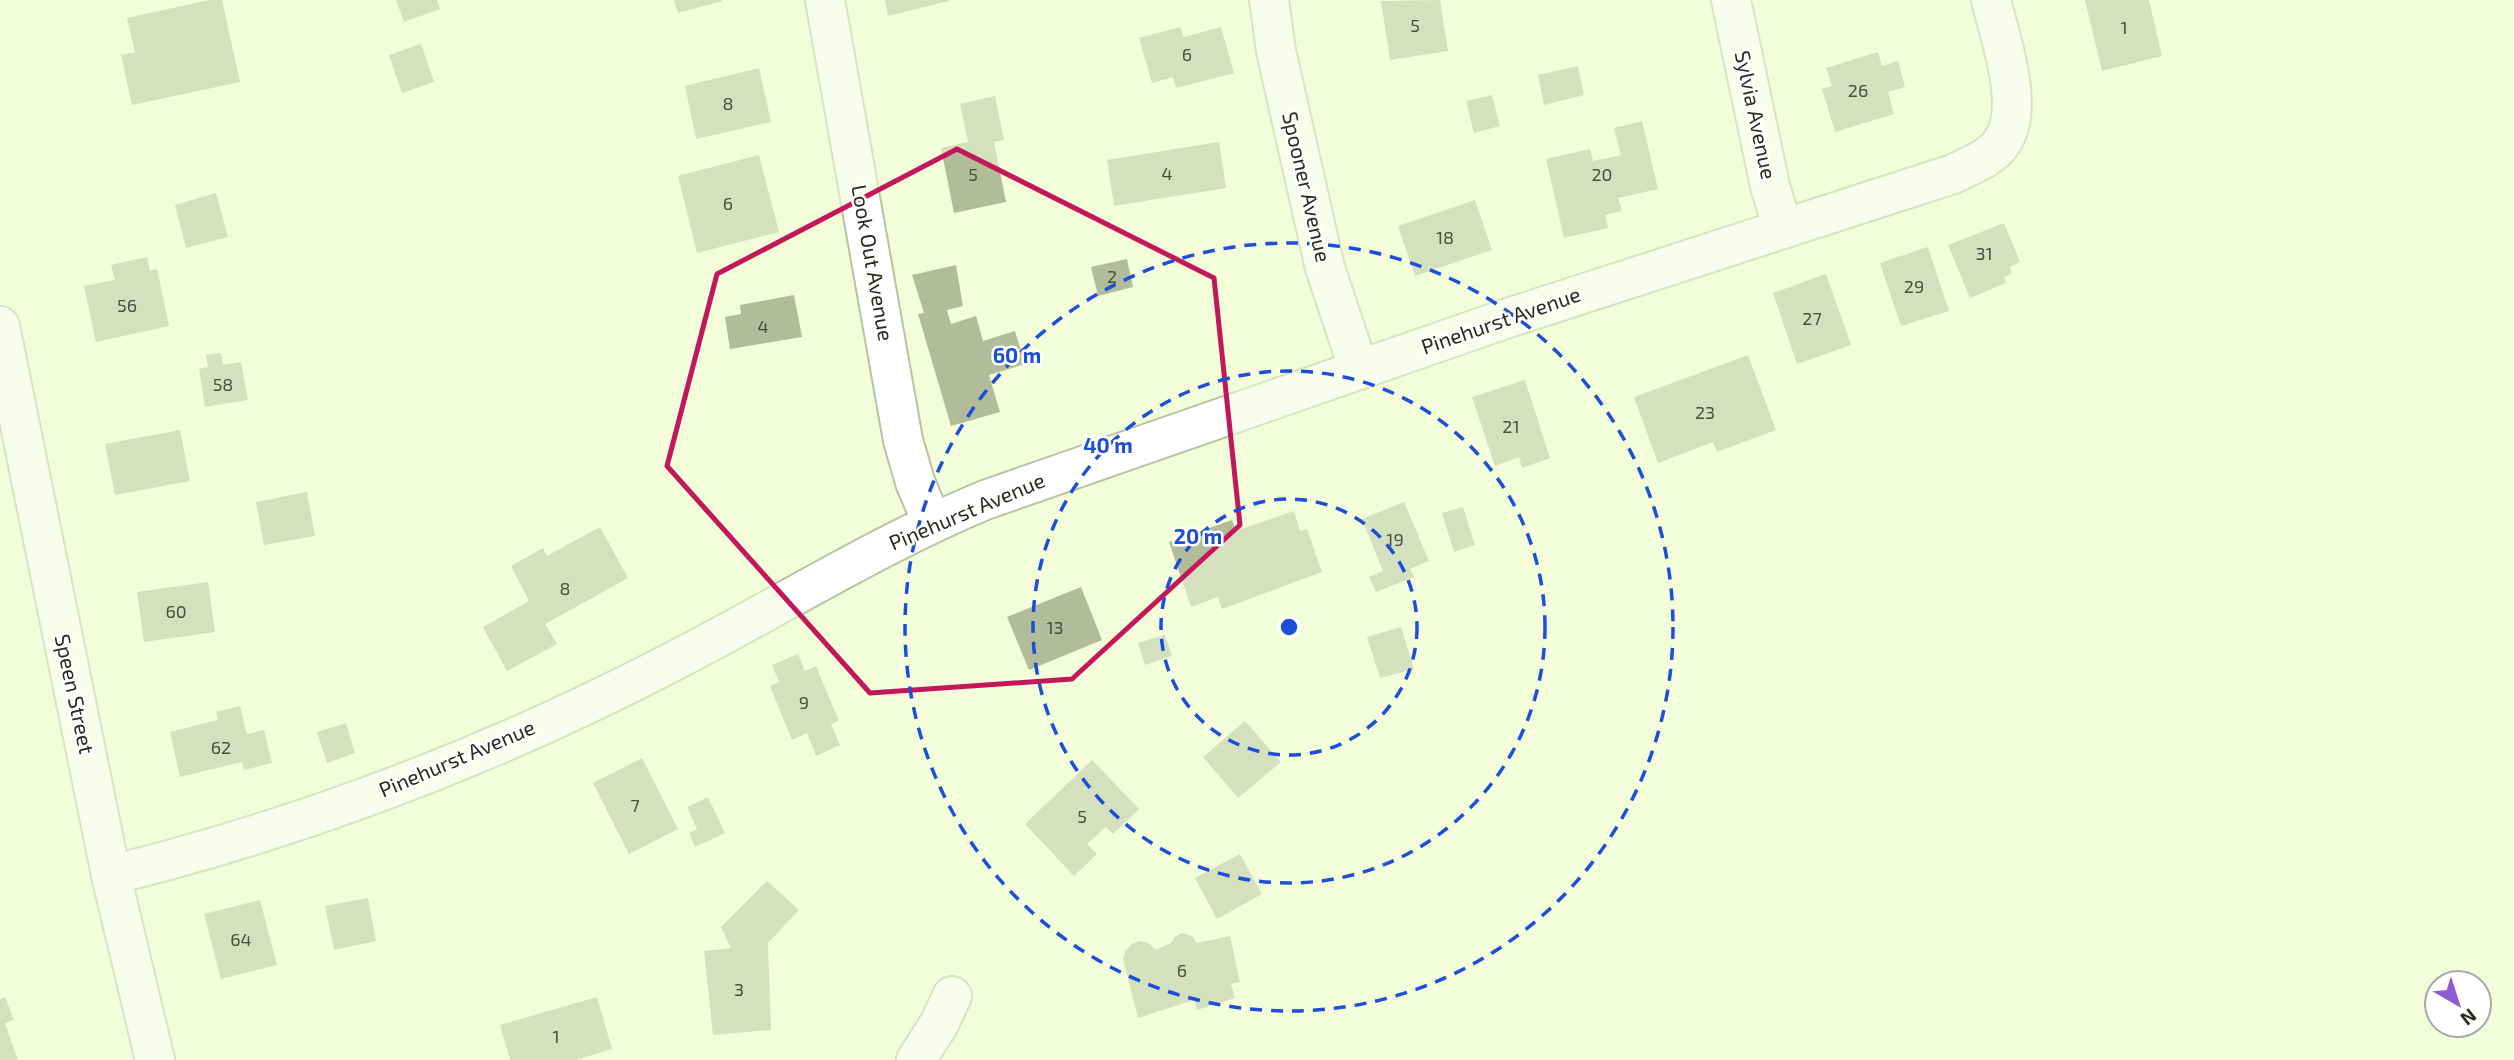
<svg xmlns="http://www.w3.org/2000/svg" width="2514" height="1060" font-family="'Exo 2',sans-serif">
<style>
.building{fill:#b2bc9b}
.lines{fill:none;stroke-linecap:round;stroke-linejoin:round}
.minor-casing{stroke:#b9c3a1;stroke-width:42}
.minor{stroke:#fff;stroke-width:38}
.marked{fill:none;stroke:#c2185b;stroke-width:5;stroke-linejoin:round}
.ring{fill:none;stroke:#1d4ed8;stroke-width:3.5;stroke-dasharray:12 9}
.labels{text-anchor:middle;stroke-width:5;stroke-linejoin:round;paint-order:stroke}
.number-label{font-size:18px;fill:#4a4f3d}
.street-label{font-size:21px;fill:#272b1e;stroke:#fff}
.centre{fill:#1d4ed8;stroke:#fff;stroke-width:3.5}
.ring-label{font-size:21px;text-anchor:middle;font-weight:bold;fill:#1d4ed8;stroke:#fff;stroke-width:5;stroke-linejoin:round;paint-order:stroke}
</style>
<rect width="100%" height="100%" fill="#f3fdda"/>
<g class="building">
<polygon points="209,0 222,0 240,82 132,105 121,55 135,52 127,18"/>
<polygon points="396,0 437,0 440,9 404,22"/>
<polygon points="674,0 722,0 722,1 678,13"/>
<polygon points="885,0 949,0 949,1 888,16"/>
<polygon points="1440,0 1448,51 1390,60 1381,1"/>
<polygon points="2085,0 2149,0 2162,56 2102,71"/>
<polygon points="1180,27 1184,37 1221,27 1234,73 1176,88 1173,77 1152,83 1139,38"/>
<polygon points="421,44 434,82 402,93 389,55"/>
<polygon points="1878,52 1882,66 1898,61 1905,87 1888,92 1894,114 1835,132 1822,89 1832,86 1826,68"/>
<polygon points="1578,66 1584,95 1544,105 1538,75"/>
<polygon points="759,68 771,122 696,139 685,86"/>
<polygon points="1492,95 1500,126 1474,133 1466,101"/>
<polygon points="995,96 1004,140 994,142 1006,202 954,213 941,148 968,142 960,104"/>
<polygon points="1642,121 1658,189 1618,198 1622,211 1605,215 1608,228 1564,238 1546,159 1590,149 1593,161 1621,155 1614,128"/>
<polygon points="1219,142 1226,188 1114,206 1107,160"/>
<polygon points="759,155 779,232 697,253 678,176"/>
<polygon points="216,193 228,237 186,248 175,205"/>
<polygon points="1475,200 1492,250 1415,276 1398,226"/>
<polygon points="2004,223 2020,262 2010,267 2012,273 2004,277 2006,283 1970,298 1948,245"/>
<polygon points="1928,247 1949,311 1901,326 1880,263"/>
<polygon points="147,257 150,271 157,269 169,326 96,342 84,286 115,280 111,265"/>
<polygon points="1127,259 1133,287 1098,296 1091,267"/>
<polygon points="956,265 963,306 947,310 951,324 976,316 983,341 1015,331 1025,364 989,375 1000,412 951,426 918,314 924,313 912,275"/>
<polygon points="1826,274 1851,345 1797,364 1773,293"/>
<polygon points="794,295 802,337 730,349 725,317 741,314 740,305"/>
<polygon points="221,353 223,365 241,362 248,400 205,407 199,369 208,367 206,355"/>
<polygon points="1748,355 1776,430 1717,452 1713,442 1658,463 1634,397"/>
<polygon points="1525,380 1550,458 1522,468 1519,457 1495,466 1472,397"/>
<polygon points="180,430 190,481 115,495 105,444"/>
<polygon points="307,492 315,536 264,545 256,502"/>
<polygon points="1404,502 1429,561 1410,569 1414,577 1376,592 1369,577 1383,571 1362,519"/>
<polygon points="1463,507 1475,545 1454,552 1442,513"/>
<polygon points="1294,511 1300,531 1307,529 1322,572 1222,609 1218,597 1191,607 1169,542 1232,520 1236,531"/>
<polygon points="600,527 628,578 545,624 557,644 507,671 483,627 529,601 511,566 543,548 547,556"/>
<polygon points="208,582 215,632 144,642 137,592"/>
<polygon points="1081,587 1102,640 1029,670 1007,617"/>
<polygon points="1401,627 1414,669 1380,678 1367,637"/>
<polygon points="1165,635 1172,656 1145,665 1138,643"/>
<polygon points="798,654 805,671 816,666 839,721 831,724 840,745 816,756 807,733 792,740 770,686 779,682 772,665"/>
<polygon points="240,706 247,734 264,730 272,763 244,770 242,762 180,777 170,732 218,720 216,712"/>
<polygon points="1245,721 1281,762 1238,798 1203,757"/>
<polygon points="346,723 355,753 327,763 317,732"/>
<polygon points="642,758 678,829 629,854 593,783"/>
<polygon points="1092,760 1139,809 1113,834 1106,827 1087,844 1097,854 1074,876 1025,824"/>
<polygon points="708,797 725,833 695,847 689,833 697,829 687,807"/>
<polygon points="1240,854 1262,894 1217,919 1195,878"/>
<polygon points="767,881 799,910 768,943 771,1030 713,1035 704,951 731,948 721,927"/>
<polygon points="368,898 376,941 334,950 325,906"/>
<polygon points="260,900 277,965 221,979 204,914"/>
<polygon points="1182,933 1192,936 1197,943 1230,936 1240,982 1231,984 1235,998 1197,1010 1194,1000 1138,1018 1123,959 1125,952 1132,944 1140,941 1148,943 1156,950 1171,943 1175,937"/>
<polygon points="5,997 14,1020 5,1023 18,1060 0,1060 0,999"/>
<polygon points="597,997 612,1049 576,1060 510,1060 500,1025"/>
</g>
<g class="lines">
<defs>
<g id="minor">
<polyline points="825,0 903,440 915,482 932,522"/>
<polyline points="1269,0 1276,51 1325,268 1359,370"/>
<polyline points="1731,0 1770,186 1783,229"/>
<polyline points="0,326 111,875 155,1060"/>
<path d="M111 875C305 827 493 755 670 663 776 609 875 546 985 500L1508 318 1953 174C1969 166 1992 158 2002 142 2026 108 2000 38 1991 0"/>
<polyline points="916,1060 939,1024 952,996"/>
</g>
</defs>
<use href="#minor" class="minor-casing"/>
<use href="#minor" class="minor"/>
</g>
<path d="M0 0H2514V1060H0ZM957 149 1214 278 1240 525 1072 679 870 693 667 466 717 274Z" fill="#f3fdda" fill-opacity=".55" fill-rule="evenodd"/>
<path class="marked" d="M957 149 1214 278 1240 525 1072 679 870 693 667 466 717 274Z"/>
<g class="ring">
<circle cx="1289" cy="627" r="128"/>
<circle cx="1289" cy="627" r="256"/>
<circle cx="1289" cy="627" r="384"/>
</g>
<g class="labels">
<g class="number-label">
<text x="1415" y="32">5</text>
<text x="2124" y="34">1</text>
<text x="1187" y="61">6</text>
<text x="1858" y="97">26</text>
<text x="728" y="110">8</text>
<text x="1167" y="180">4</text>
<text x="973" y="181">5</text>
<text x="1602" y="181">20</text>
<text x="728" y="210">6</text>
<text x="1445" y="244">18</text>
<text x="1984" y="260">31</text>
<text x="1112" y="283">2</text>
<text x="1914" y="293">29</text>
<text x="127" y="312">56</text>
<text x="1812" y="325">27</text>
<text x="763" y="333">4</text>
<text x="223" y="391">58</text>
<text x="1705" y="419">23</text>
<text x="1511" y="433">21</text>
<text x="1395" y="546">19</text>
<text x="565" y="595">8</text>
<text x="176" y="618">60</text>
<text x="1055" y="634">13</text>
<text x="804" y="709">9</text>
<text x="221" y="754">62</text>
<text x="635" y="812">7</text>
<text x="1082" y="823">5</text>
<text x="241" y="946">64</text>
<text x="1182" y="977">6</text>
<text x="739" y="996">3</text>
<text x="556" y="1043">1</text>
</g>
<g class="street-label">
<text transform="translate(1755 115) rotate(78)" y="7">Sylvia Avenue</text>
<text transform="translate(1306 187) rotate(77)" y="7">Spooner Avenue</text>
<text transform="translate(872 263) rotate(80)" y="7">Look Out Avenue</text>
<text transform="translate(1501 321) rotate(-19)" y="7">Pinehurst Avenue</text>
<text transform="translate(967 512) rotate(-23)" y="7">Pinehurst Avenue</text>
<text transform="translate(74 694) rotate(78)" y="7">Speen Street</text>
<text transform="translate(457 759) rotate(-23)" y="7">Pinehurst Avenue</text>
</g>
</g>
<circle cx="1289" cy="627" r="10" class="centre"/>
<g class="ring-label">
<text x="1017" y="363">60 m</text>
<text x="1108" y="453">40 m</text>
<text x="1198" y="544">20 m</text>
</g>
<g transform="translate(2458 1004) rotate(141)"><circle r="33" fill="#ffffff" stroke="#a9aaa5" stroke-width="2"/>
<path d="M0-5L12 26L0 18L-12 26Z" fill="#8f5bd4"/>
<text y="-10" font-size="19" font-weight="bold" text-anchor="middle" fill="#272b1e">N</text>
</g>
</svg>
